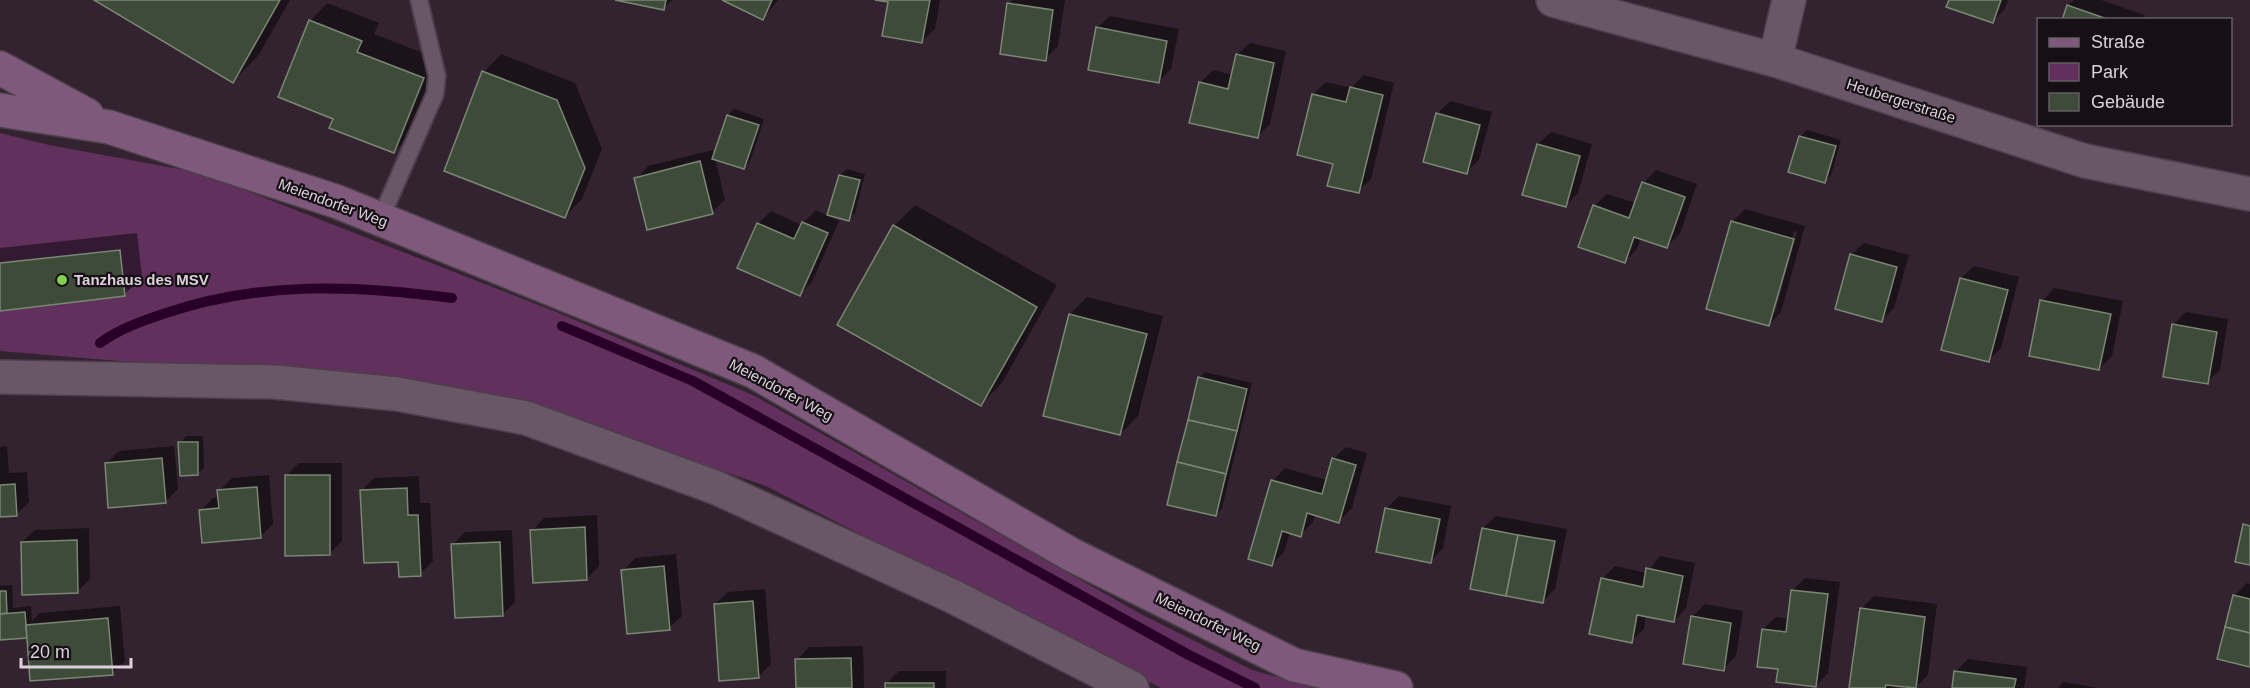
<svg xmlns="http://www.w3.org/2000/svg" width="2250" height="688" font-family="Arial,sans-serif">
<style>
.green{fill:#61305d}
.shadow{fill:#0007;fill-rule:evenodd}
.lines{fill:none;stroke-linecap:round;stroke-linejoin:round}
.stream{stroke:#290027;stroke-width:10}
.building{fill:#3f4b39;stroke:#7a8773;stroke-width:1.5}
.lane-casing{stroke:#4d3f4b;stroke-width:20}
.street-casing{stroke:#4d3f4b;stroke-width:36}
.secondary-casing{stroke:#4d3f4b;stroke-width:36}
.lane{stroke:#695666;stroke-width:16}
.street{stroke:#695666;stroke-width:33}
.secondary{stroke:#7f597b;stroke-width:33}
.poi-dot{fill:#81d050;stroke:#160f15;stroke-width:2}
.labels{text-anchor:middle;stroke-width:4.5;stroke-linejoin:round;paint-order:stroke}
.street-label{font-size:15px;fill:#ddd2db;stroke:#160f15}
.poi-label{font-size:15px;font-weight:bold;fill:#ddd2db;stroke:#160f15;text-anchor:start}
</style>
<rect width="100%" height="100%" fill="#332331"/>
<polygon class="green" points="0,133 49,145 201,173 554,311 755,396 1139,613 1252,670 1318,688 1161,688 766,486 594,428 442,392 269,364 167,365 0,351"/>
<g class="shadow">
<polygon points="96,0 290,0 258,56 233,81"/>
<polygon points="620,0 672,0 663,9"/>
<polygon points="723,0 778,0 763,18"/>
<polygon points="884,0 940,0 935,29 922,41 890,1"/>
<polygon points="1013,0 1065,0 1058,46 1045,59 1009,4"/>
<polygon points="1950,0 2008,0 2005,9 1992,22"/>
<polygon points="2074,0 2101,0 2145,15 2144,20 2063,20 2068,5"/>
<polygon points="327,3 379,23 374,34 441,60 411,134 394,152 335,118 310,21"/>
<polygon points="1110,16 1179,29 1171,69 1158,82 1097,28"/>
<polygon points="1250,43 1286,51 1270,124 1257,137 1200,83 1213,70 1233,75 1237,55"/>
<polygon points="501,54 575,83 602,149 582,199 564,217 484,72"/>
<polygon points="1364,75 1394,83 1371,179 1358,191 1335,163 1313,94 1326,82 1351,88"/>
<polygon points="1450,101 1492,112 1479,160 1466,172 1437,114"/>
<polygon points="734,109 764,119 750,161 744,168 715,158 725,200 712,212 636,179 648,166 713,150 714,157 728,115"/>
<polygon points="1807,130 1841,140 1831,175 1825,181 1800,137"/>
<polygon points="1551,132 1592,144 1578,193 1565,206 1538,144"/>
<polygon points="847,169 865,174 855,213 849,219 840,175"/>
<polygon points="1656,170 1697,184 1680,234 1667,246 1641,237 1637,249 1625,261 1594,206 1607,194 1636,203 1643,183"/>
<polygon points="915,205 1057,285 1002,383 981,404 894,226"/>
<path d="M1745 209 1805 226 1781 312 1769 325 1732 222ZM1794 231 1797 232 1775 312H1772Z"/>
<polygon points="816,210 839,221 812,282 800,294 758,224 771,211 801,225"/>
<polygon points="137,233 142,277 124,295 0,309 0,248"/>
<polygon points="1864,243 1909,255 1894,308 1882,320 1851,255"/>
<polygon points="1974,266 2019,277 2001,348 1989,360 1961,278"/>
<polygon points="2054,288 2123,301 2112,356 2099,369 2042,301"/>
<polygon points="1087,297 1163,316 1138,416 1120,434 1070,314"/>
<polygon points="2186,312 2228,319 2220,370 2207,382 2173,325"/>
<polygon points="1205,372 1252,383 1222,508 1216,515 1199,378"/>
<polygon points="186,436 203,436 204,468 197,474 180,443"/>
<polygon points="7,446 9,473 27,472 29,502 16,515 0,516 0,447"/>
<polygon points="174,446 178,489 165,502 106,464 119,451"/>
<polygon points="1346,447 1367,453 1352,508 1339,521 1315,514 1313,522 1300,535 1290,532 1284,552 1272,564 1273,481 1285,468 1327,480 1333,459"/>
<polygon points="299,463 342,463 342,541 329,554 286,476"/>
<polygon points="269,475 273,524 260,537 201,510 213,498 219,497 219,491 232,478"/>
<polygon points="419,476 420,503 430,503 433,561 420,574 362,490 374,478"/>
<polygon points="1399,496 1451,506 1443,548 1431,561 1386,509"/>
<polygon points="597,515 599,566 587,579 532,531 544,518"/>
<polygon points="1496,516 1567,529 1555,589 1543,601 1483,528"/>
<polygon points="89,528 90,579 78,591 22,542 35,530"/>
<polygon points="512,530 515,602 502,615 453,545 465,532"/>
<polygon points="676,554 682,616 669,628 623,571 635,558"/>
<polygon points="1660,556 1695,563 1686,608 1674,621 1646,615 1644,629 1631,641 1602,579 1615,566 1647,573"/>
<polygon points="1805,578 1840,582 1828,673 1816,686 1780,668 1763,629 1776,617 1789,619 1793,590"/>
<polygon points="2247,583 2250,584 2250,666 2234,596"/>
<polygon points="12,585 13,608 31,606 32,621 40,613 120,606 125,661 112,673 28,635 0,639 0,586"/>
<polygon points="765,589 771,664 758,677 715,604 728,592"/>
<polygon points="1874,596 1937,604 1928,675 1915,688 1895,685 1895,688 1851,688 1861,609"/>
<polygon points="1705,604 1743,611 1736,656 1723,669 1692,617"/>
<polygon points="863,646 864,688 797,688 797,660 809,647"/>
<polygon points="1968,659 2027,667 2024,688 1953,688 1956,671"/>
<polygon points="899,671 946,671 946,688 886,688 886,684"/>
<polygon points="2064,682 2098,688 2058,688"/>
</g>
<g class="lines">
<g class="stream">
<polyline points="562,326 693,381 1187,654 1255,688"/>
<path d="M100 343C121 328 142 321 166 313 260 281 356 285 452 298"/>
</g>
</g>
<g class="building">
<polygon points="94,0 280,0 233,83"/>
<polygon points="615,0 666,0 664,10"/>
<polygon points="722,0 772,0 763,20"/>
<polygon points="875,0 930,0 922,43 882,36 888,2"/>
<polygon points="1949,0 2001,0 1993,23 1946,7"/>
<polygon points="1007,3 1053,10 1046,61 1000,54"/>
<polygon points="2067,5 2110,20 2062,20"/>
<polygon points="309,20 362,41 357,52 424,78 394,153 329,128 333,119 278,97"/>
<polygon points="1096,27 1167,41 1159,83 1088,70"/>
<polygon points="1236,54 1274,63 1258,138 1189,123 1199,82 1228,89"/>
<polygon points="482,71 557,100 585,168 565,218 444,171"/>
<polygon points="1350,87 1383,95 1359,193 1327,186 1333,164 1297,155 1312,94 1346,102"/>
<polygon points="1436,113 1480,125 1467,174 1423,162"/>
<polygon points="727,115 759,125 744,169 712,159"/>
<polygon points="1799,136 1836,146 1825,183 1788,172"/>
<polygon points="1537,144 1580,156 1566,207 1522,195"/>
<polygon points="700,161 713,214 647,230 634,178"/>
<polygon points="839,175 860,180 849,221 827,215"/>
<polygon points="1642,182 1685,197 1667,248 1634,237 1625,263 1578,247 1593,205 1629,218"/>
<polygon points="1731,221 1794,239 1769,326 1706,309"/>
<polygon points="802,222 828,233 800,296 737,268 757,223 794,239"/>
<polygon points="893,225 1037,307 981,406 837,325"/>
<polygon points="120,250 125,296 0,311 0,263"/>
<polygon points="1850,254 1897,267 1882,322 1835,309"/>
<polygon points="1960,278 2008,290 1989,362 1941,350"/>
<polygon points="2040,300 2111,314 2099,370 2029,356"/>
<polygon points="1069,314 1147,334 1120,435 1043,416"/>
<polygon points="2172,324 2217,332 2208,384 2163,377"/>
<polygon points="1198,377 1247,389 1237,431 1188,420"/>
<polygon points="1188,420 1237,431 1226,474 1177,462"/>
<polygon points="178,442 198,442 198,475 180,476"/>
<polygon points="162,458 166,503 108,508 105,463"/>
<polygon points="1332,458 1356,465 1339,523 1307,513 1301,537 1282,531 1272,566 1248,559 1271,480 1322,494"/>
<polygon points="1177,462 1226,474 1216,516 1167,505"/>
<polygon points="285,475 330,475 330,555 285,556"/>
<polygon points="15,484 17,516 0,517 0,485"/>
<polygon points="257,487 261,538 202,543 199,510 219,508 217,490"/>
<polygon points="407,488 408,515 418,515 421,576 399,577 398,562 364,563 360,490"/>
<polygon points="1385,508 1440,519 1431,563 1376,552"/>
<polygon points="2243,524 2250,526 2250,565 2235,562"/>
<polygon points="585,527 587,580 533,583 530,530"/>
<polygon points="1482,528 1518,535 1506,596 1470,589"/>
<polygon points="1518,535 1555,541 1543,603 1506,596"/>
<polygon points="77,540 78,593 22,595 21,542"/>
<polygon points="500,542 503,616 455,618 451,544"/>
<polygon points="664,566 670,630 627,634 621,570"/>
<polygon points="1646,568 1683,576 1674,622 1637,615 1632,643 1589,634 1601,578 1643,587"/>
<polygon points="1791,590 1828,594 1816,687 1776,682 1778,669 1757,667 1762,629 1786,632"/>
<polygon points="0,591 6,591 7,613 0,614"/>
<polygon points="2233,595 2250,599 2250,633 2225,627"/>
<polygon points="753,601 759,678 719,681 714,604"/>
<polygon points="1860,608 1925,617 1916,688 1886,685 1885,688 1849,688"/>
<polygon points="25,612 27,638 0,640 0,614"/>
<polygon points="1691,616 1731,623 1724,671 1683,664"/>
<polygon points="108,618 113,675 30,681 26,625"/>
<polygon points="2225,627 2250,633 2250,667 2217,659"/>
<polygon points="851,658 852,688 796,688 795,659"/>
<polygon points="1954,671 2016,679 2014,688 1952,688"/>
<rect x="885" y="683" width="49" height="5"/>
</g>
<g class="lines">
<defs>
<polyline id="lane" points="380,220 435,94 437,76 419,0"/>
<g id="street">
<polyline points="1553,0 1775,60 2085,161 2250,194"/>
<polyline points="1775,60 1789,0"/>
<polyline points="0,377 275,382 397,394 526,418 717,488 952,596 1132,688"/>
</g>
<g id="secondary">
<polyline points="0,68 87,115"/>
<polyline points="0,110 109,127 338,202 753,371 1072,555 1294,665 1396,688"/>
</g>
</defs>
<use href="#lane" class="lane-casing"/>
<use href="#street" class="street-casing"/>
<use href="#secondary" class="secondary-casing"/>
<use href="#lane" class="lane"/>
<use href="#street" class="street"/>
<use href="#secondary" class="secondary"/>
</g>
<circle class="poi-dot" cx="62" cy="280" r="6"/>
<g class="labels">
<g class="street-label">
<text transform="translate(1901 101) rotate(18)" y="5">Heubergerstraße</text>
<text transform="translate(333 203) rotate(20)" y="5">Meiendorfer Weg</text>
<text transform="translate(781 390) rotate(28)" y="5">Meiendorfer Weg</text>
<text transform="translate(1208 622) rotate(26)" y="5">Meiendorfer Weg</text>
</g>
<g class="poi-label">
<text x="74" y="285">Tanzhaus des MSV</text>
</g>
</g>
<rect x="2037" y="18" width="195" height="108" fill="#160f15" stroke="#665d64" stroke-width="1.5"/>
<rect x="2049" y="38" width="30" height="9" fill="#7f597b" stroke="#665d64" stroke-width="1.5"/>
<text x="2091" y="48" font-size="18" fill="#ddd2db">Straße</text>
<rect x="2049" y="63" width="30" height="18" fill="#61305d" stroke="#665d64" stroke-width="1.5"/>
<text x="2091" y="78" font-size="18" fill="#ddd2db">Park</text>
<rect x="2049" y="93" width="30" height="18" fill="#3f4b39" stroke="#665d64" stroke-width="1.5"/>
<text x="2091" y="108" font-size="18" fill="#ddd2db">Gebäude</text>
<path d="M21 658v9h110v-9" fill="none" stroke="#ddd2db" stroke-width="3"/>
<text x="30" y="658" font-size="18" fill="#ddd2db" stroke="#160f15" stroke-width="4.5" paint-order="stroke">20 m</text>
</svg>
